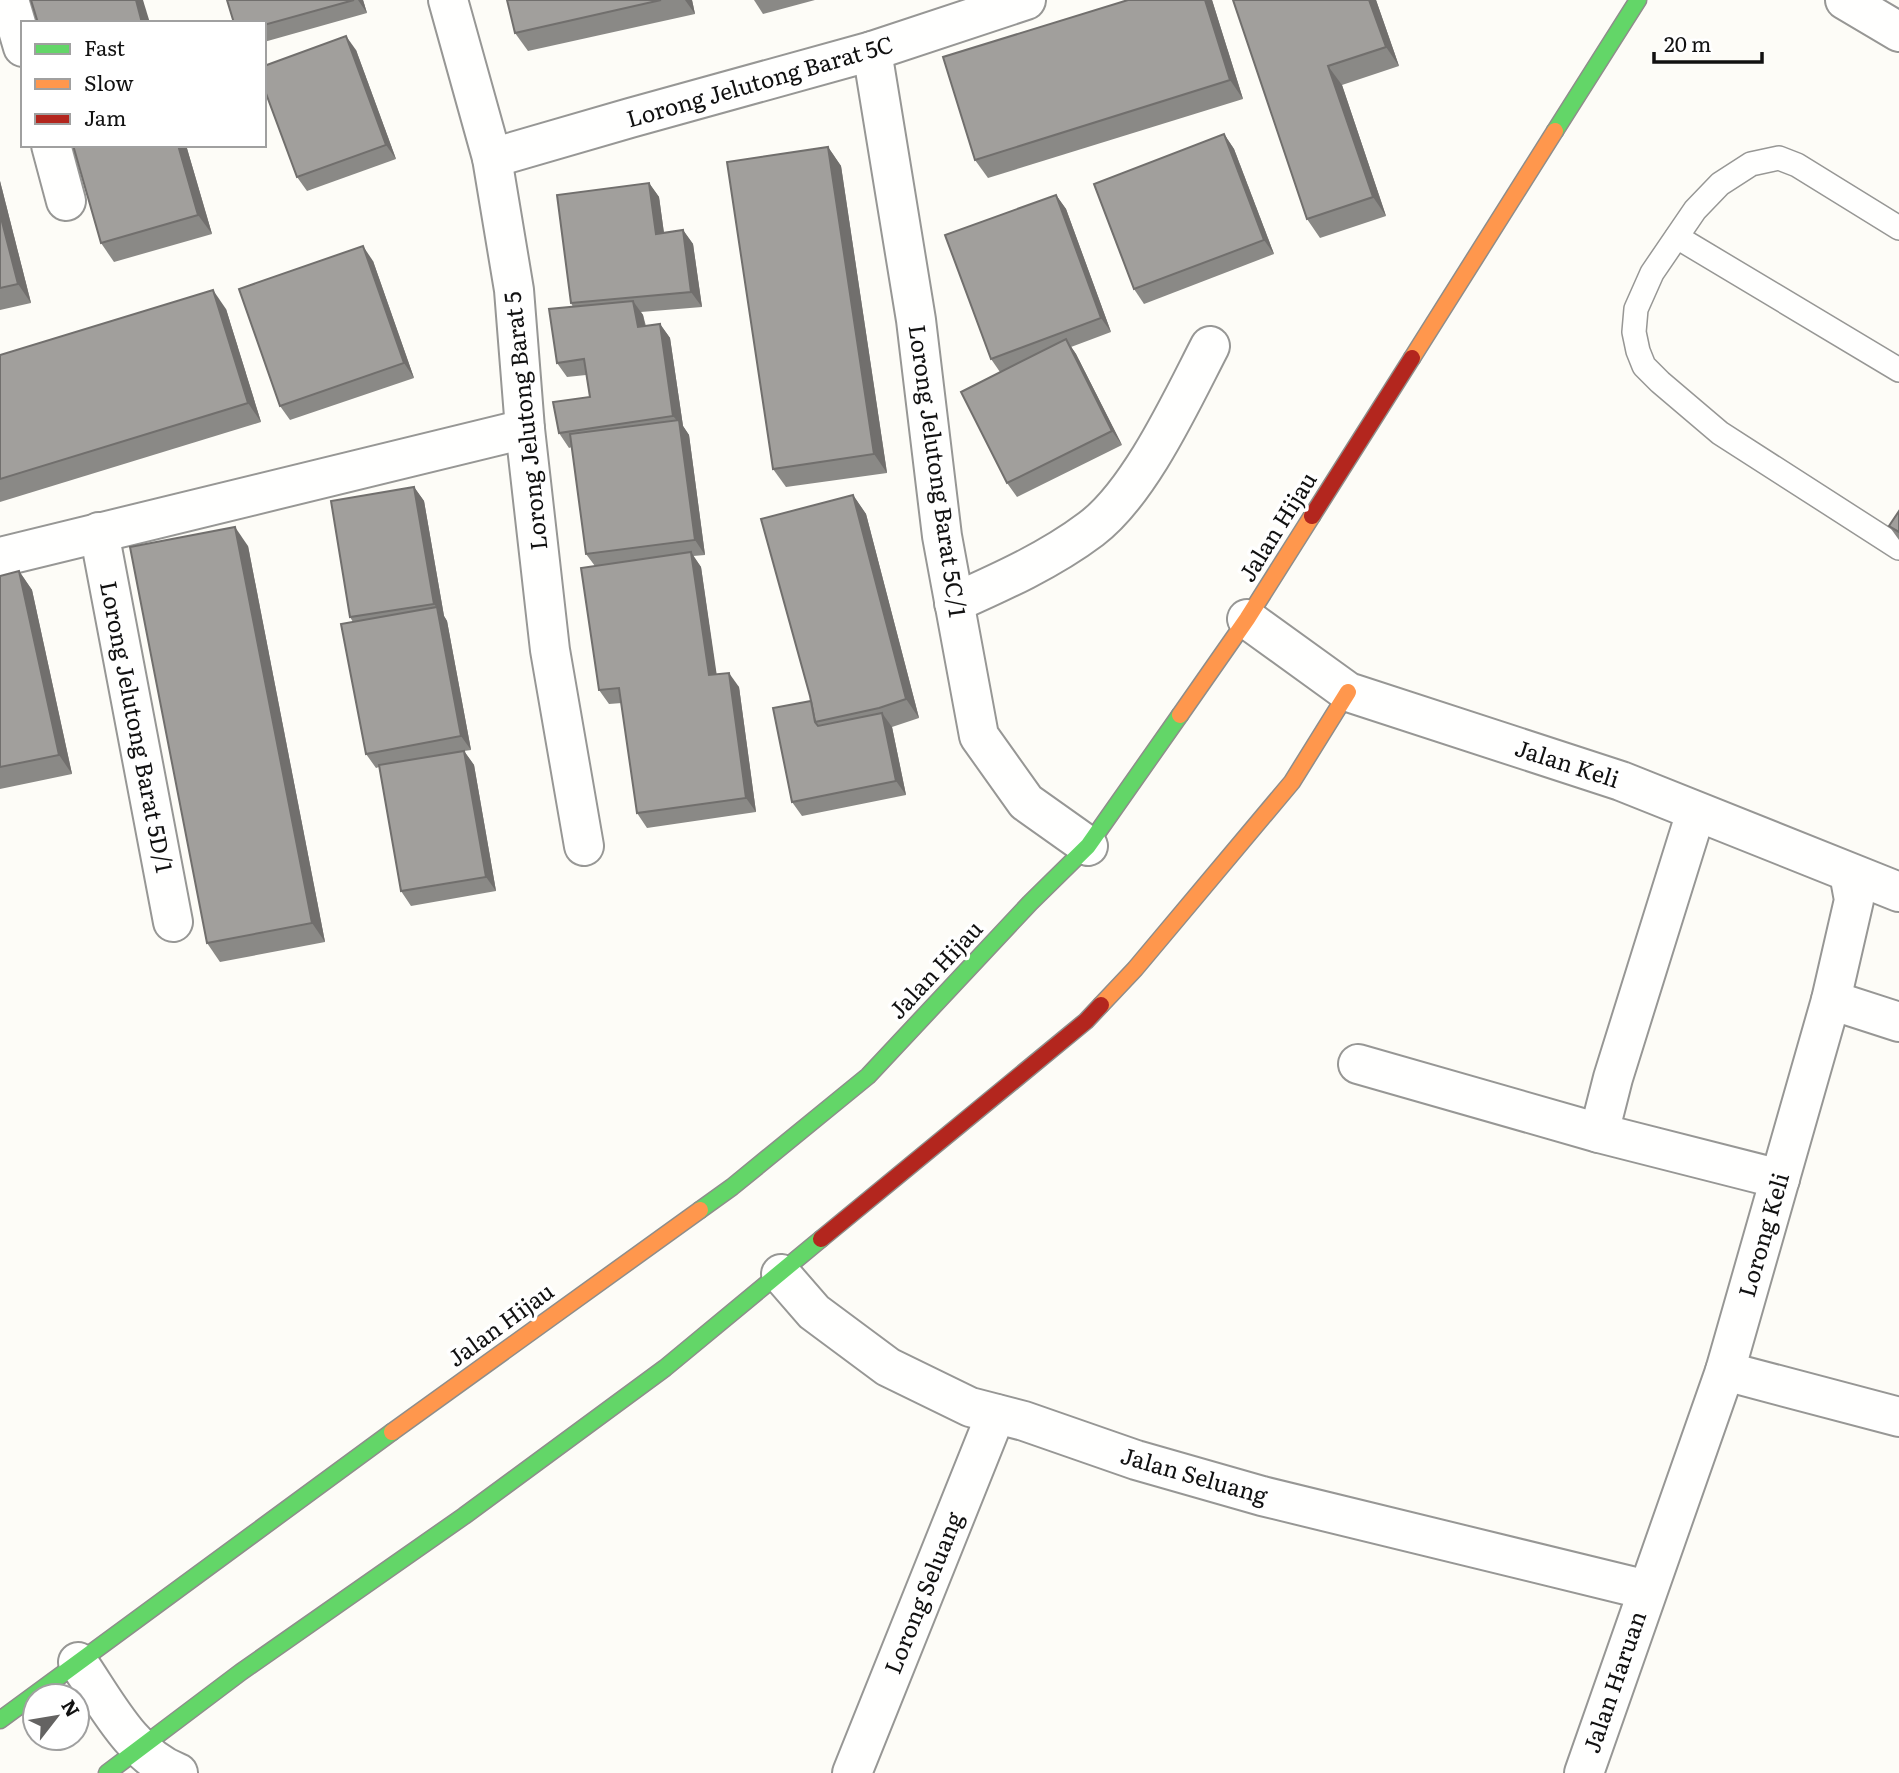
<svg xmlns="http://www.w3.org/2000/svg" width="1899" height="1773" font-family="Literata,serif">
<style>
.lines{fill:none;stroke-linecap:round;stroke-linejoin:round}
.lane-casing{stroke:#979795;stroke-width:26}
.street-casing{stroke:#979795;stroke-width:42}
.fast-casing{stroke:#8e8d8b;stroke-width:19}
.slow-casing{stroke:#8e8d8b;stroke-width:19}
.jam-casing{stroke:#8e8d8b;stroke-width:19}
.lane{stroke:#fffffe;stroke-width:23}
.street{stroke:#fffffe;stroke-width:38}
.fast{stroke:#63d668;stroke-width:16}
.slow{stroke:#ff974d;stroke-width:16}
.jam{stroke:#b3261e;stroke-width:16}
.wall{fill:#8a8986}
.shaded-wall{fill:#716f6d}
.building{fill:#a19f9c;stroke:#716f6d;stroke-width:2}
.labels{text-anchor:middle;stroke-width:7;stroke-linejoin:round;paint-order:stroke}
.street-label{font-size:23px;fill:#111;stroke:#fff}
</style>
<rect width="100%" height="100%" fill="#fdfcf7"/>
<g class="lines">
<defs>
<g id="lane">
<polyline points="1899,228 1797,165 1779,158 1751,164 1720,184 1695,210 1652,273 1636,309 1634,332 1638,351 1644,366 1660,382 1720,433 1899,548"/>
<polyline points="1677,237 1899,370"/>
</g>
<g id="street">
<polyline points="9,0 23,47"/>
<polyline points="448,0 492,158 514,290 525,429 550,650 584,846"/>
<polyline points="1845,0 1899,32"/>
<polyline points="872,51 916,320 942,536 979,736 1026,802 1088,846"/>
<polyline points="51,145 66,201"/>
<polyline points="492,158 630,118 872,51 1026,0"/>
<polyline points="99,532 173,922"/>
<polyline points="0,557 525,429"/>
<path d="M954 603C1001 582 1050 560 1091 529 1140 492 1182 400 1210 346"/>
<polyline points="1247,619 1348,692 1621,781 1899,892"/>
<polyline points="1696,812 1613,1078 1599,1133 1780,1179"/>
<polyline points="1831,1000 1899,1022"/>
<polyline points="1358,1064 1599,1133"/>
<polyline points="781,1274 814,1312 888,1367 970,1407 1024,1421 1136,1460 1262,1496 1647,1590"/>
<polyline points="1725,1371 1899,1417"/>
<path d="M78 1662C105 1701 132 1756 178 1773"/>
<polyline points="852,1773 996,1414"/>
<polyline points="1584,1773 1725,1371 1831,1000 1854,900 1849,873"/>
</g>
<g id="fast">
<polyline points="1555,131 1638,0"/>
<polyline points="700,1210 732,1187 868,1076 1030,903 1088,846 1180,715"/>
<polyline points="0,1720 392,1432"/>
<polyline points="107,1773 241,1672 464,1516 665,1368 821,1239"/>
</g>
<g id="slow">
<polyline points="1412,358 1555,131"/>
<polyline points="1180,715 1247,619 1312,516"/>
<polyline points="1101,1005 1135,969 1292,782 1348,692"/>
<polyline points="392,1432 700,1210"/>
</g>
<g id="jam">
<polyline points="1312,516 1412,358"/>
<polyline points="821,1239 1086,1021 1101,1005"/>
</g>
</defs>
<use href="#lane" class="lane-casing"/>
<use href="#street" class="street-casing"/>
<use href="#fast" class="fast-casing"/>
<use href="#slow" class="slow-casing"/>
<use href="#jam" class="jam-casing"/>
<use href="#lane" class="lane"/>
<use href="#street" class="street"/>
<use href="#fast" class="fast"/>
<use href="#slow" class="slow"/>
<use href="#jam" class="jam"/>
</g>
<g class="wall">
<polygon points="227,0 363,0 367,13 264,42 264,23"/>
<polygon points="507,0 692,0 695,14 528,51 515,33"/>
<polygon points="754,0 815,0 763,14"/>
<polygon points="1128,0 1212,0 1243,99 988,178 975,160"/>
<polygon points="1233,0 1376,0 1399,66 1342,85 1386,216 1320,238 1307,219"/>
<polygon points="356,50 396,159 307,191 297,177"/>
<polygon points="1224,134 1234,149 1274,254 1144,304 1134,289"/>
<polygon points="186,145 212,234 114,262 101,243"/>
<polygon points="828,147 841,166 887,473 786,487 773,469"/>
<polygon points="0,181 31,303 0,310"/>
<polygon points="649,183 659,197 664,233 683,230 693,244 702,307 641,312 643,315 646,326 660,324 670,338 683,426 689,435 705,555 693,556 701,567 716,674 739,687 756,812 647,828 637,813 622,703 609,704 599,690 595,566 586,554 572,447 569,448 559,433 590,397 586,375 567,377 557,363 573,307 571,303"/>
<polygon points="1056,195 1066,209 1111,332 1071,347 1076,354 1122,445 1017,497 1007,483 1000,372 991,359"/>
<polygon points="373,261 414,378 290,420 280,406"/>
<polygon points="226,309 261,422 0,502 0,355"/>
<polygon points="414,487 424,501 444,616 447,621 471,750 464,751 474,765 496,891 411,906 401,891 379,767 376,768 366,754 353,622 350,617"/>
<polygon points="853,495 866,514 919,718 892,727 906,795 802,816 792,802 811,701"/>
<polygon points="1899,511 1899,540 1889,526"/>
<polygon points="248,546 325,942 220,962 207,943"/>
<polygon points="19,571 32,590 72,774 0,789 0,576"/>
</g>
<g class="shaded-wall">
<polygon points="136,0 143,0 150,23 142,23"/>
<polygon points="358,0 363,0 367,13"/>
<polygon points="685,0 692,0 695,14"/>
<polygon points="1205,0 1212,0 1243,99 1230,80"/>
<polygon points="1369,0 1376,0 1399,66 1386,47"/>
<polygon points="346,36 356,50 396,159 386,145"/>
<polygon points="1328,66 1342,85 1386,216 1373,197"/>
<polygon points="1224,134 1234,149 1274,254 1264,240"/>
<polygon points="178,145 186,145 212,234 198,215"/>
<polygon points="828,147 841,166 887,473 874,454"/>
<polygon points="0,181 31,303 18,284 0,214"/>
<polygon points="649,183 659,197 666,248 656,234"/>
<polygon points="1056,195 1066,209 1111,332 1101,318"/>
<polygon points="683,230 693,244 702,307 691,292"/>
<polygon points="363,246 373,261 414,378 404,363"/>
<polygon points="213,290 226,309 261,422 248,403"/>
<polygon points="633,301 643,315 648,341 638,327"/>
<polygon points="660,324 670,338 683,426 689,435 705,555 695,540 680,424 673,416"/>
<polygon points="1066,339 1076,354 1122,445 1112,431"/>
<polygon points="414,487 424,501 444,616 447,621 471,750 461,736 438,609 434,604"/>
<polygon points="853,495 866,514 919,718 906,699"/>
<polygon points="235,527 248,546 325,942 312,923"/>
<polygon points="691,552 701,567 719,690 709,675"/>
<polygon points="19,571 32,590 72,774 59,755"/>
<polygon points="729,673 739,687 756,812 746,798"/>
<polygon points="882,713 892,727 906,795 896,781"/>
<polygon points="464,751 474,765 496,891 486,877"/>
</g>
<g class="building">
<polygon points="31,0 136,0 142,23 38,23"/>
<polygon points="227,0 354,0 264,25 264,23 234,23"/>
<polygon points="507,0 661,0 515,33"/>
<polygon points="1128,0 1205,0 1230,80 975,160 943,57"/>
<polygon points="1233,0 1369,0 1386,47 1328,66 1373,197 1307,219"/>
<polygon points="346,36 386,145 297,177 264,88 264,66"/>
<polygon points="1224,134 1264,240 1134,289 1094,184"/>
<polygon points="73,145 178,145 198,215 101,243"/>
<polygon points="828,147 874,454 773,469 727,162"/>
<polygon points="649,183 656,234 683,230 691,292 571,303 557,195"/>
<polygon points="1056,195 1101,318 991,359 945,235"/>
<polygon points="0,214 18,284 0,288"/>
<polygon points="363,246 404,363 280,406 239,289"/>
<polygon points="213,290 248,403 0,479 0,355"/>
<polygon points="633,301 638,327 660,324 673,416 559,433 553,402 590,397 584,359 557,363 549,309"/>
<polygon points="1066,339 1112,431 1007,483 961,392"/>
<polygon points="679,420 695,540 586,554 570,434"/>
<polygon points="414,487 434,604 350,617 331,501"/>
<polygon points="853,495 906,699 879,708 815,722 810,696 761,519"/>
<polygon points="1899,511 1899,532 1889,526"/>
<polygon points="235,527 312,923 207,943 130,547"/>
<polygon points="691,552 709,675 729,673 746,798 637,813 619,688 599,690 581,568"/>
<polygon points="19,571 59,755 0,767 0,576"/>
<polygon points="437,607 461,736 366,754 341,624"/>
<polygon points="811,701 815,722 818,726 882,713 896,781 792,802 773,708"/>
<polygon points="464,751 486,877 401,891 379,765"/>
</g>
<g class="labels">
<g class="street-label">
<text transform="translate(760 82) rotate(-16)" y="8">Lorong Jelutong Barat 5C</text>
<text transform="translate(526 421) rotate(-96)" y="8">Lorong Jelutong Barat 5</text>
<text transform="translate(937 471) rotate(82)" y="8">Lorong Jelutong Barat 5C/1</text>
<text transform="translate(1278 527) rotate(-58)" y="8">Jalan Hijau</text>
<text transform="translate(136 727) rotate(79)" y="8">Lorong Jelutong Barat 5D/1</text>
<text transform="translate(1567 764) rotate(18)" y="8">Jalan Keli</text>
<text transform="translate(936 970) rotate(-47)" y="8">Jalan Hijau</text>
<text transform="translate(1764 1235) rotate(-74)" y="8">Lorong Keli</text>
<text transform="translate(501 1325) rotate(-36)" y="8">Jalan Hijau</text>
<text transform="translate(1194 1476) rotate(16)" y="8">Jalan Seluang</text>
<text transform="translate(924 1593) rotate(-68)" y="8">Lorong Seluang</text>
<text transform="translate(1615 1682) rotate(-71)" y="8">Jalan Haruan</text>
</g>
</g>
<rect x="21" y="21" width="245" height="126" fill="#ffffff" stroke="#a0a0a0" stroke-width="2"/>
<rect x="35" y="44" width="35" height="10" fill="#63d668" stroke="#a0a0a0" stroke-width="2"/>
<text x="84" y="56" font-size="21" fill="#111111">Fast</text>
<rect x="35" y="79" width="35" height="10" fill="#ff974d" stroke="#a0a0a0" stroke-width="2"/>
<text x="84" y="91" font-size="21" fill="#111111">Slow</text>
<rect x="35" y="114" width="35" height="10" fill="#b3261e" stroke="#a0a0a0" stroke-width="2"/>
<text x="84" y="126" font-size="21" fill="#111111">Jam</text>
<g transform="translate(56 1717) rotate(59)"><circle r="33" fill="#ffffff" stroke="#a0a0a0" stroke-width="2"/>
<path d="M0-5L12 26L0 18L-12 26Z" fill="#646362"/>
<text y="-10" font-size="19" font-weight="bold" text-anchor="middle" fill="#111111">N</text>
</g>
<path d="M1654 52v10h108v-10" fill="none" stroke="#111111" stroke-width="3.5"/>
<text x="1664" y="52" font-size="21" fill="#111111" stroke="#ffffff" stroke-width="5" paint-order="stroke">20 m</text>
</svg>
